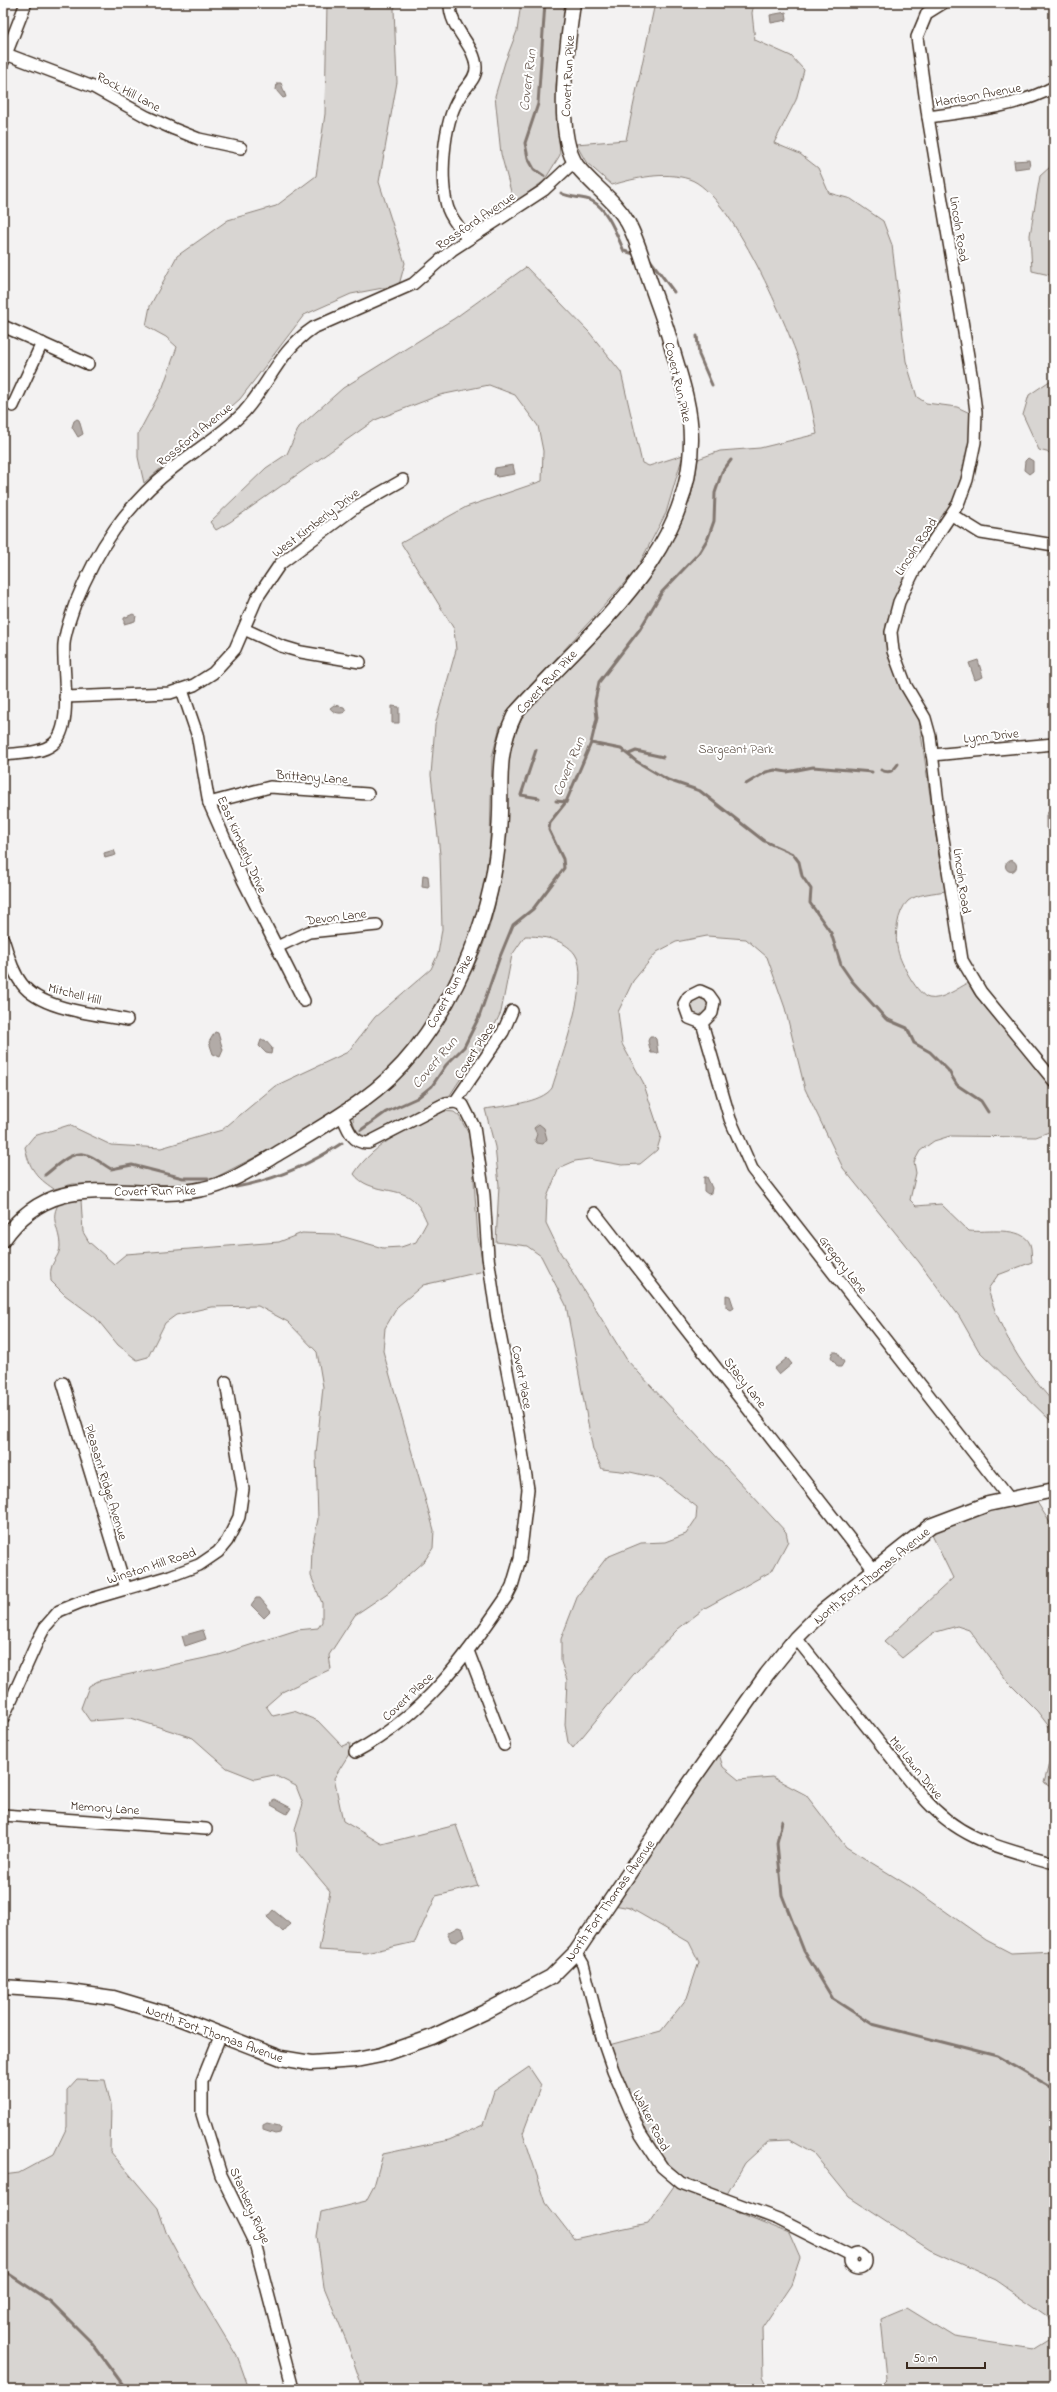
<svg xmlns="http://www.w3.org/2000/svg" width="1057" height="2392" font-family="'Indie Flower',sans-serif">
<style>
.green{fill:#d8d5d2;stroke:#8a8078}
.water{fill:#b2aba7;stroke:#827770}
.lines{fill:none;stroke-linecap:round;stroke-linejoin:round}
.stream{stroke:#827770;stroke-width:3}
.minor-casing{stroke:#3b2a1e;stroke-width:14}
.tertiary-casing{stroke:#3b2a1e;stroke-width:17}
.minor{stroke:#fff;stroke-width:11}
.tertiary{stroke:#fff;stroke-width:14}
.labels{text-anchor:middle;stroke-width:4;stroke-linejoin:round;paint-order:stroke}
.street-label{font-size:13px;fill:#3b2a1e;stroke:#fff}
.park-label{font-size:13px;fill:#62554b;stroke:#fff}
.water-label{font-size:14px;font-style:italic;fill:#65574e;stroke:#fff}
</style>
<rect width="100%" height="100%" fill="#f3f2f2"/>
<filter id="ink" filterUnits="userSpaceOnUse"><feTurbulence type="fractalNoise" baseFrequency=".025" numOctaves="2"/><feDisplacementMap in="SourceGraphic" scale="8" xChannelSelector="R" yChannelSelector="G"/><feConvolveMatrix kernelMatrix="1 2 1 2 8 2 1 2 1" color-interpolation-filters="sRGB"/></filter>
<g filter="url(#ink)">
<g class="green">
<polygon points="327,3 397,3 394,9 397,82 379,182 405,263 399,285 351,294 304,315 240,399 144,483 138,457 138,434 163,387 177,347 166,337 146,326 150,306 177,256 228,220 276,206 316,176 325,114"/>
<polygon points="521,3 566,3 556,85 560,155 544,181 514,203 501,154 495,96 505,62 517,31"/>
<path d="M655 3H754L752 13 755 40 791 56 804 70 796 100 774 143 800 154 818 168 829 193 851 199 883 221 892 245 906 361 917 397 926 403 957 407 972 414 969 446 956 498 932 537 910 567 900 586 886 624 885 641 890 656 919 720 939 857 946 891C935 893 916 894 908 901 897 911 894 937 898 951 900 962 918 996 929 998 941 1001 958 988 968 983L975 995 1028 1057 1054 1091V1130L1036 1137 950 1136 934 1141 920 1151 914 1162 916 1173 910 1200 916 1206 941 1204 969 1231C986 1233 1022 1225 1030 1244 1032 1249 1031 1257 1032 1262L998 1275 988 1289C1000 1332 1024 1370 1054 1403V1424L979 1351 959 1316 919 1262 843 1168 805 1089 785 1008 767 957 746 939 707 936 676 942 657 952 633 981 618 1012 622 1044 643 1082 661 1136 657 1150 640 1164 622 1165 589 1159 575 1161 559 1168 547 1197 546 1223 560 1252 627 1360 786 1532 788 1541 772 1571 705 1608 678 1629 633 1675 573 1748 568 1742 565 1725 567 1680 561 1662V1639L578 1595 607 1557 641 1543 665 1542 686 1534 696 1519 697 1507 661 1479 630 1472 602 1469 593 1450 566 1305 541 1256 527 1246 496 1242 499 1185 495 1147 485 1109C503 1106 542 1103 552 1088 560 1061 592 977 575 954 564 939 543 936 525 936L512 955 501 1012 492 1031 448 1098 370 1137C359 1136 353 1129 353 1117 363 1104 379 1098 391 1087 401 1078 410 1066 418 1055 452 1010 483 961 495 905 509 844 494 766 525 713 587 650 666 580 692 492 695 482 696 470 698 459L720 451 760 448 817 434C813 414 809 392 803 372 790 331 731 192 689 179 664 171 636 178 612 185L586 162 576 144 626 140Z"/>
<polygon points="1054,153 1054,276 1032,271 1030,235 1040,176 1050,167"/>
<path d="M526 267 589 332 621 372 642 463 649 466 683 455 666 513 636 570 518 701 500 726 492 757 490 841 482 901 457 970 433 1013 400 1060 370 1087 288 1140 201 1185 73 1184 54 1189C36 1177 29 1168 25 1147L34 1136 69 1125 111 1145 161 1148 222 1130 275 1086 348 1052 375 1017 431 969 438 954 442 929 440 854 431 775 435 725 456 650 454 629 401 543 466 507 542 481 543 451 538 426 515 395 489 385 440 395 375 420 230 522 216 530 210 522 266 468 287 454 299 427 343 388 455 318Z"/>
<polygon points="1054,378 1054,454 1039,450 1023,415 1029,395"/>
<circle cx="699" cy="1007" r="9"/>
<path d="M445 1111 454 1112 459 1116 471 1138 478 1237 484 1271 423 1285 398 1306 385 1328 383 1351 434 1530 433 1548 425 1560 389 1592 355 1615 329 1655 331 1669 282 1692 266 1706 273 1716 294 1711 318 1721 342 1746 350 1743 349 1754 334 1778 343 1821 382 1844 456 1825 478 1886 436 1896 415 1942 366 1953 319 1950 330 1891 298 1853 295 1829 303 1804 296 1786 274 1775 255 1779 227 1768 193 1738 131 1718 90 1721 81 1708 89 1686 98 1681 219 1655 297 1630 318 1628 322 1622V1603L311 1576 312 1548 318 1519 316 1454 323 1387 317 1352 288 1322 258 1306 211 1307 176 1315 165 1323 148 1357 137 1360 118 1345 96 1318 65 1295 51 1281C51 1278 50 1272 51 1269 53 1260 60 1255 60 1246 60 1229 48 1218 60 1202L81 1200 83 1232 89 1242 114 1264 126 1254 279 1242 302 1233 334 1234 383 1248 401 1247 416 1242 427 1222C424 1216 421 1208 416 1203 402 1185 369 1195 354 1174 374 1142 412 1127 445 1111Z"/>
<polygon points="1035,1499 1054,1529 1054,1733 1037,1711 1008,1682 969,1630 957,1626 933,1633 902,1658 884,1642 953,1578 931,1533 977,1513"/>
<polygon points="1054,1744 1054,1789 1044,1783"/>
<path d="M719 1754 723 1767 739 1780 772 1777 806 1795 846 1847 914 1889 986 1940 1011 1953 1054 1951V2334L1048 2316 996 2280 930 2250 849 2197 814 2154 789 2140 769 2141 745 2163 727 2194C712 2188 692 2184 679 2174 647 2152 624 2081 609 2045L661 2031 687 1998 699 1962 689 1942 630 1908 614 1905Z"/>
<polygon points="529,2067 541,2085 523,2133 546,2203 574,2239 648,2223 674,2186 789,2233 800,2258 791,2285 762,2328 763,2376 769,2389 363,2389 346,2340 324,2287 317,2236 321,2212 366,2201 374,2186 383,2154 449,2140 483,2125 494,2091"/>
<polygon points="77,2079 105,2080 111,2105 110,2151 158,2208 166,2232 197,2290 238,2358 249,2389 3,2389 3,2175 19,2173 54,2154 67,2127 67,2090"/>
<polygon points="907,2308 954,2337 1033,2349 1054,2336 1054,2389 876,2389 887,2378 881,2319"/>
</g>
<g class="water">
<polygon points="786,12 787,20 771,23 770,15"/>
<polygon points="277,83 281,83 286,97 283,98 276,90"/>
<polygon points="1029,160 1030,167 1015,169 1014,161"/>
<polygon points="77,419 79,420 83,434 78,437 72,427 74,421"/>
<polygon points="1028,458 1033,461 1033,471 1029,474 1024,470 1025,461"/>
<polygon points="513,465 515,474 497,477 496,474 494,475 495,468"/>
<polygon points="133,614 136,616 135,621 124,624 124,618"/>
<polygon points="978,660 983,677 975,680 969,663"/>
<path d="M334 705 344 707 346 711C342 715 333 713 330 708Z"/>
<polygon points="392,706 399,707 399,723 392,723"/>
<polygon points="1052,810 1054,830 1049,831 1046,828 1046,815 1049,811"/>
<polygon points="114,850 116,855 105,858 104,853"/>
<circle cx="1011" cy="866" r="5.5"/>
<polygon points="423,875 428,876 429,886 428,888 422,887"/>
<polygon points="215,1032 218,1033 223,1050 220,1057 213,1054 209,1042"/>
<polygon points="650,1036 653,1036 656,1039 658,1053 651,1053 648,1041"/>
<polygon points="261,1040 265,1040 272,1048 271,1054 266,1053 259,1046"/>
<polygon points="539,1124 544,1128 547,1139 543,1144 537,1143 535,1140 537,1134 534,1128"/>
<polygon points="704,1177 707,1177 712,1188 711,1193 708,1194 704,1191"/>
<polygon points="726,1295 730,1296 734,1308 731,1310 726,1307"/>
<polygon points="833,1352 837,1352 844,1362 841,1367 838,1367 831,1357"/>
<polygon points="787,1358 792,1364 779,1375 774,1369"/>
<polygon points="256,1598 260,1598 271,1611 264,1618 251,1605"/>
<polygon points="203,1630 206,1639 185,1646 182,1636"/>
<polygon points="274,1799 291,1808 287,1814 271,1805"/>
<polygon points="273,1910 290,1924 283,1932 267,1917"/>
<polygon points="458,1927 463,1929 465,1936 456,1942 451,1941 447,1933"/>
<polygon points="267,2123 279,2126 281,2128 280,2133 275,2134 263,2130 263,2125"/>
</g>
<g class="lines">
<g class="stream">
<polyline points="544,176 534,169 528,158 525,143 538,104 545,3"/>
<path d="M561 193C572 199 582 196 592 201 608 209 617 236 624 251L634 254"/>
<polyline points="648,257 674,292"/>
<polyline points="697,336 699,355 712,385"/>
<polyline points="591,743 621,749 636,761 668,780 700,791 764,841 793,854 799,862 802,876 811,889 810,903 831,933 841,965 852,981 886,1019 907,1028 914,1043 930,1052 948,1070 957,1085 981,1101 988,1112"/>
<polyline points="536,750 521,795 539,798"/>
<polyline points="629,754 636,751 663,757"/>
<path d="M881 770C890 774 893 771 898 764"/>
<polyline points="746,784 766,772 775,770 787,772 813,767 872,772"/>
<polyline points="556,801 566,802"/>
<polyline points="361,1130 386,1112 417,1098 432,1086 446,1065 464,1047 479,1017 499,959 513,925 533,909 564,868 563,859 549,830 550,822 566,802 591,743 597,718 595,701 599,682 640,629 662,592 699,553 708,538 714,521 715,493 722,472 731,460"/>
<path d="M45 1175C57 1166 74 1147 90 1156 98 1160 104 1165 111 1169L132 1165 183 1178H208"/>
<path d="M236 1187C275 1180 309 1165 342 1143"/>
<polyline points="782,1821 777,1843 782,1895 804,1951 833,1999 872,2024 997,2056 1054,2089"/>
<polyline points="3,2270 51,2302 92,2343 126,2389"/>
</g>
<defs>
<g id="minor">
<path d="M450 3C449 29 475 44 476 67 477 79 464 88 459 98 443 123 439 181 448 209 452 220 461 230 468 239"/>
<polyline points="943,3 927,13 917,37 928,117 972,380 976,412 975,442 967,480 958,504 916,567 899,602 891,632 893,651 906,686 925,718 930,736 940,819 962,960 981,992 1054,1081"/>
<polyline points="6,54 93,87 147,117 174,129 199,139 241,148"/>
<polyline points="3,62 26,3"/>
<path d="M928 117C971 111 1015 108 1054 87"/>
<polyline points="3,326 88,364"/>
<polyline points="13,406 42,343"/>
<polyline points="952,515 981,533 1054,545"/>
<polyline points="244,629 281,646 301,652 360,662"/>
<polyline points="182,690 197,734 209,803 243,880 304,1001"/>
<polyline points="65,697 170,693 194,685 213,673 235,649 257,598 280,564 357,506 403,480"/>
<path d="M3 755C18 753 41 754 53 744 74 727 62 670 64 644 65 631 71 616 75 604 97 549 126 505 173 468 197 449 223 434 244 412 270 383 279 351 313 328L413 284 452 250 544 190 575 161"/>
<polyline points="932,755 1054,744"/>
<polyline points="209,803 270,787 368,794"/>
<path d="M3 939C8 954 12 971 22 984 41 1010 97 1014 127 1020"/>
<polyline points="277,947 309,932 377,925"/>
<polyline points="702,1023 689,1018 684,1004 688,997 700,991 709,995 714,1002 712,1013 702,1023 730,1119 752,1169 1009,1498"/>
<polyline points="455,1102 503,1032 512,1011"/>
<path d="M342 1115C347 1127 352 1144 368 1143L446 1103 455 1102 463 1105 474 1127 484 1195 488 1257 497 1319 519 1432 528 1489 520 1559 512 1586 507 1596C464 1659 424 1715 355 1752"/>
<polyline points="595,1213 874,1570"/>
<polyline points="63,1383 126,1589"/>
<path d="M796 1638 922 1796C959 1840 1001 1848 1054 1863"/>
<polyline points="468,1651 504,1745"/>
<polyline points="3,1718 38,1640 45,1627 59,1611 81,1602 170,1576 199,1565 218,1552 227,1541 239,1517 243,1489 226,1382"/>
<polyline points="3,1815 206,1829"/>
<polyline points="576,1952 583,1964 603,2041 613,2070 641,2135 662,2167 681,2183 778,2219 851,2256"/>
<polyline points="221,2034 202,2081 202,2114 221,2175 255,2244 293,2389"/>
<circle cx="858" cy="2261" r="8"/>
</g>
<g id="tertiary">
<path d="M3 1240C57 1162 128 1205 203 1189 230 1184 258 1165 282 1151 330 1122 379 1096 414 1051 463 988 493 911 499 832 503 787 494 757 515 714 585 635 692 556 691 439 691 408 681 378 672 348 667 327 659 308 652 287 644 266 639 243 628 223 615 200 593 186 577 166 553 133 568 43 573 3"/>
<polyline points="3,1987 63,1991 113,1998 176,2017 281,2058 311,2063 356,2060 381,2055 432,2037 485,2012 551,1977 576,1952 683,1793 767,1674 796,1638 823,1611 930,1526 988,1504 1054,1490"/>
</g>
</defs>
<use href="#minor" class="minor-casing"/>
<use href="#tertiary" class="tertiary-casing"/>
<use href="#minor" class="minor"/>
<use href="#tertiary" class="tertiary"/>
</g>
</g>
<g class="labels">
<g class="street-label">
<text transform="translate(567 76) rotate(-87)" y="5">Covert Run Pike</text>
<text transform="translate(129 91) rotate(28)" y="5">Rock Hill Lane</text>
<text transform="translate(978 94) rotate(-10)" y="5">Harrison Avenue</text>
<text transform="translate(475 220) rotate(-34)" y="5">Rossford Avenue</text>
<text transform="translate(960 229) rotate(81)" y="5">Lincoln Road</text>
<text transform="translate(679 382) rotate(77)" y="5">Covert Run Pike</text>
<text transform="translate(194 434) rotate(-39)" y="5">Rossford Avenue</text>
<text transform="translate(315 522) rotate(-37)" y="5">West Kimberly Drive</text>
<text transform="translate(915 546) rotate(-57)" y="5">Lincoln Road</text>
<text transform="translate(546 681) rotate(-47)" y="5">Covert Run Pike</text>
<text transform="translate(991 735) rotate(-6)" y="5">Lynn Drive</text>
<text transform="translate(312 776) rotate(4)" y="5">Brittany Lane</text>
<text transform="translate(243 844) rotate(66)" y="5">East Kimberly Drive</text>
<text transform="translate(963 881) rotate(82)" y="5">Lincoln Road</text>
<text transform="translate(336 916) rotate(-7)" y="5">Devon Lane</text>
<text transform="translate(449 991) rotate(-61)" y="5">Covert Run Pike</text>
<text transform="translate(75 993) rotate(14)" y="5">Mitchell Hill</text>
<text transform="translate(474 1050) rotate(-57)" y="5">Covert Place</text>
<text transform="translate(155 1190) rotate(-1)" y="5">Covert Run Pike</text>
<text transform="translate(844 1264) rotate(52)" y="5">Gregory Lane</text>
<text transform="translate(523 1377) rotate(79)" y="5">Covert Place</text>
<text transform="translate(746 1382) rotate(52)" y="5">Stacy Lane</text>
<text transform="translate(107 1482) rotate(73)" y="5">Pleasant Ridge Avenue</text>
<text transform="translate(151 1565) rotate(-18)" y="5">Winston Hill Road</text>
<text transform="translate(871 1575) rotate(-39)" y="5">North Fort Thomas Avenue</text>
<text transform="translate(407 1696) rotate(-43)" y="5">Covert Place</text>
<text transform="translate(917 1767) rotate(51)" y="5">Mel Lawn Drive</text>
<text transform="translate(105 1807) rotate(4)" y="5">Memory Lane</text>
<text transform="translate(609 1900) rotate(-55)" y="5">North Fort Thomas Avenue</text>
<text transform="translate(215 2033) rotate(20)" y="5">North Fort Thomas Avenue</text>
<text transform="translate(652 2120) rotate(63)" y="5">Walker Road</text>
<text transform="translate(251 2205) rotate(66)" y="5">Stanbery Ridge</text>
</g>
<g class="park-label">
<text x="736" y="753">Sargeant Park</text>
</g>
<g class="water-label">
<text transform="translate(527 80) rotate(-83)" y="5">Covert Run</text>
<text transform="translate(568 766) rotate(-67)" y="5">Covert Run</text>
<text transform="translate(434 1062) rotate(-50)" y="5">Covert Run</text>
</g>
</g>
<rect width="1057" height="2392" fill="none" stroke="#fff" stroke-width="16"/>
<rect x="8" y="8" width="1041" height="2376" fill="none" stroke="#3b2a1e" stroke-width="1.5" filter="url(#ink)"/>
<path d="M907 2362v6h78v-6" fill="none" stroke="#3b2a1e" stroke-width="2"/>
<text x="913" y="2362" font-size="12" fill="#3b2a1e" stroke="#ffffff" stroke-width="3" paint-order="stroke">50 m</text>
</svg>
